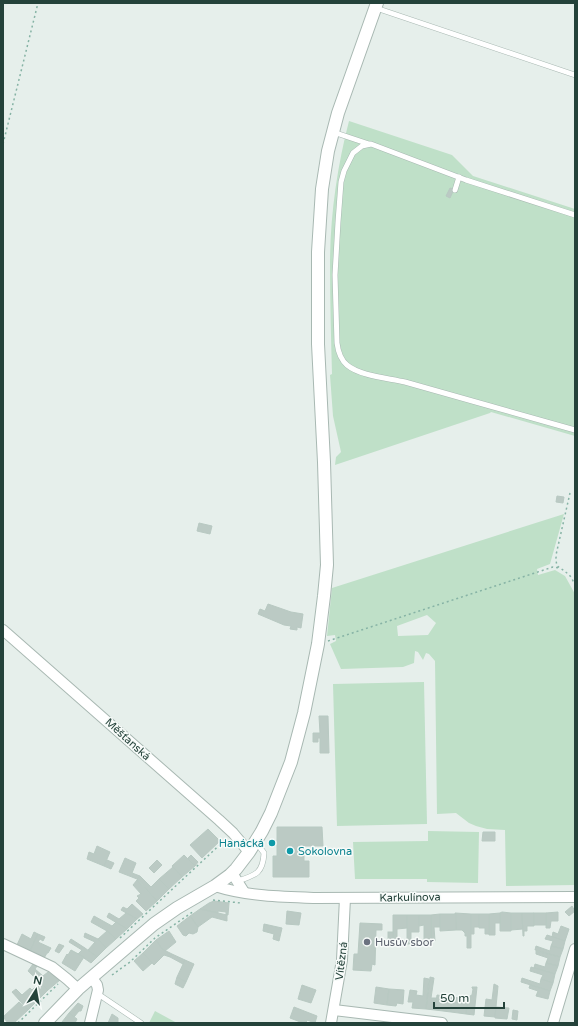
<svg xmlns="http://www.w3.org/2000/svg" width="578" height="1026" font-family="'Varela Round',sans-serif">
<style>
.green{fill:#bfe0c8;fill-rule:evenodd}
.building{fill:#bbcac4;stroke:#b8c9c2}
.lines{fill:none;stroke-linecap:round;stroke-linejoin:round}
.service-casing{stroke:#a8b8b2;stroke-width:6}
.minor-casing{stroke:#a8b8b2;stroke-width:12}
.tertiary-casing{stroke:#a8b8b2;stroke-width:14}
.path{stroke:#86b3a5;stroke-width:1.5;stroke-dasharray:2 3;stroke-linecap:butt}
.service{stroke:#fff;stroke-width:5}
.minor{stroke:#fff;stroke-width:10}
.tertiary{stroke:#fff;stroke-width:12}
.culture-dot{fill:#0f9aa8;stroke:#f7fbf9;stroke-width:1.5}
.worship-dot{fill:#6b7280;stroke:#f7fbf9;stroke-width:1.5}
.labels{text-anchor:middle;stroke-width:3;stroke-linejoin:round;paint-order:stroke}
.street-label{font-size:11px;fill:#24423a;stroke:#f7fbf9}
.culture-label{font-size:11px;fill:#0d838f;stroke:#f7fbf9;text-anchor:end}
.worship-label{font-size:11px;fill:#5b616d;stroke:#f7fbf9;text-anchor:start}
</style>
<rect width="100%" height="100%" fill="#e6efeb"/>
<g class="green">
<path d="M349 121 452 155 473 176 575 209V436L491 412 490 413 335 465 336 457 341 452 333 416 330 375 332 374C331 338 330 301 330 265 330 217 337 167 349 121Z"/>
<path d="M564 514 550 564 537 569 538 575 555 570 565 576 575 594V885L506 886 505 830 487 829 476 826 469 823 456 813 437 814 435 661 429 654 426 653 423 660 418 652 415 651 414 663 403 667 341 669 330 644 336 641 335 635 327 636 332 588ZM427 615 436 623 428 635 398 636 397 626Z"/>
<polygon points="424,682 427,824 337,826 333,684"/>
<polygon points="428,831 479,832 478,883 427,882 427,879 355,879 353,842 428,841"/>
<polygon points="155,1011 177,1023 149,1023"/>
</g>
<g class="building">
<polygon points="450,188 454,189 450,198 446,196"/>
<polygon points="557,496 564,497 563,503 556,502"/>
<polygon points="199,523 212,526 210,534 197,531"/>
<polygon points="268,604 291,612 303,614 301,628 297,627 297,630 290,629 291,626 284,625 258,614 260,609 265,611"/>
<polygon points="319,716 328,716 329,753 320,753 320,738 318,738 318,742 313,742 313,733 320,733"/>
<polygon points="277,827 322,827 323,846 304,846 304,861 309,861 309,877 273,877 273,856 277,856"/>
<polygon points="208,829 220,841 202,858 190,845"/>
<polygon points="483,832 495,832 495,841 482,841"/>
<polygon points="97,846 110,852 104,866 87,859 89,852 94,854"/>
<polygon points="184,855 195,866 182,877 172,866"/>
<polygon points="191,855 198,862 195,866 188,858"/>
<polygon points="125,858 136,863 132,873 140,876 137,879 119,872"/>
<polygon points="107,860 114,863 111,869 104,866"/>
<polygon points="157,860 162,865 154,873 149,868"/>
<polygon points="173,867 182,877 169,889 159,879"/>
<polygon points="140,876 151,887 159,879 169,889 157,901 137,879"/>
<polygon points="137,880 157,901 146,911 136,901 139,898 137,896 141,894 133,885"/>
<polygon points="214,901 229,903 228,915 226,915 226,912 218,911 218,913 200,909 209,903"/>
<polygon points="132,904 143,914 137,919 121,910 123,907 127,909"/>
<polygon points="572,906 575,911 569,916 565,912"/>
<polygon points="200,909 227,915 227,921 212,917 198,927 190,916"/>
<polygon points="287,911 301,913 299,925 286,924"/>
<polygon points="502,912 511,913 511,931 500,931 500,913"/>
<polygon points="558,912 558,921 551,921 550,928 546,928 546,913"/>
<polygon points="109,913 119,919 126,913 137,919 127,929 107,917"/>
<polygon points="455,913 471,914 471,948 467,948 467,936 465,936 465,933 462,930 456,930"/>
<polygon points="500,913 500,923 495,923 495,935 489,935 489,914"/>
<polygon points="511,913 522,913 523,929 511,930"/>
<polygon points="522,913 534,913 534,926 527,926 527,931 524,931 524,936 523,936"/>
<rect x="534" y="913" width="12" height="12"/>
<polygon points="440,914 440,927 434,927 435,941 431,941 431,915"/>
<polygon points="440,914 456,914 456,930 440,931"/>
<polygon points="471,914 479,914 479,927 474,927 474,934 471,934"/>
<polygon points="479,914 489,914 489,934 485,934 485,928 479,928"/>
<polygon points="393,915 407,915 407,928 397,929 397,940 393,940"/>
<polygon points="407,915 419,915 419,932 411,932 411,944 407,944"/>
<polygon points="419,915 431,915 431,944 424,944 424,925 419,926"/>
<polygon points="94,916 112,926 116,922 127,929 116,939 107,931 91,922"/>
<polygon points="190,916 198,927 197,932 193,934 189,933 186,936 183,935 177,926"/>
<polygon points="360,923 382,924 382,930 376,930 375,965 372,964 371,971 353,970 354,954 358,954"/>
<polygon points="264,924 282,928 279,941 273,939 274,934 263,931"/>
<polygon points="561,926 569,929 565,941 552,937 553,932 558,934"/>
<polygon points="107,931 116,939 106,948 98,939"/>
<polygon points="169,931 176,942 165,951 162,949 156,940"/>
<polygon points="34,932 38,934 29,953 16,947 22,934 31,939"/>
<rect x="388" y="932" width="5" height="8"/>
<polygon points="85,933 98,939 106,948 97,957 88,950 95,942 84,937"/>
<polygon points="38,934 45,937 43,941 40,939 38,942 51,948 48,953 47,953 43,960 29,953"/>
<polygon points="547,935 565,941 563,949 551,946 553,941 545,939"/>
<polygon points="71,939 85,948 97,957 91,963 78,954 82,950 69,942"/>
<polygon points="156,940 162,949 172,954 170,957 164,955 154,965 143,953"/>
<polygon points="59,944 64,946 59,953 55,951"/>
<polygon points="536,946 550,951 551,946 563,949 560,957 535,950"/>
<polygon points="71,950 84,957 75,971 62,963 67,954 68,955"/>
<polygon points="536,951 560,957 558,966 546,963 548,958 536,954"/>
<polygon points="143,953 152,963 143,971 134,961"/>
<polygon points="172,954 185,960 183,964 170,957"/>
<polygon points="185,960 194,964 186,982 177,977"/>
<polygon points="546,963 558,966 555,974 534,968 535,964 545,967"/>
<polygon points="33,964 37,966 35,969 43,976 48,972 60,980 48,990 28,971"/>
<polygon points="531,967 555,974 553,983 541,979 543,975 530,971"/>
<polygon points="177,977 186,982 183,988 175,984"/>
<polygon points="430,977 434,978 431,998 437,998 435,1010 426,1009"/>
<polygon points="424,978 429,979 426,1009 412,1008 413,1002 408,1002 410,990 417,991 416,995 423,996"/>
<polygon points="522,978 540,984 541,979 553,983 550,991 521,982"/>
<polygon points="40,983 48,990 28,1010 12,992 16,989 22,995 30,988 32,990"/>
<polygon points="494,984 498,986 495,1017 484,1016 486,999 492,1000"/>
<polygon points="302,985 316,990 311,1003 298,999"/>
<polygon points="530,985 550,991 548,999 536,996 538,991 529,988"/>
<polygon points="376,987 389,989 387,1005 374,1003"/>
<polygon points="472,987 477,987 474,1015 466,1014 467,1001 470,1001 470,996 472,995 473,989 472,988"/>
<polygon points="389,989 404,990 403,1004 397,1003 396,1006 387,1005"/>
<polygon points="437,995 452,997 451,1012 435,1010"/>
<polygon points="452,997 468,999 466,1014 451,1012"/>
<polygon points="19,1002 28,1010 14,1023 8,1023 3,1017"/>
<polygon points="78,1003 83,1006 81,1011 79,1011 74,1017 69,1013"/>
<polygon points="294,1007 317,1016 315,1023 307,1020 306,1023 303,1023 290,1018"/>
<polygon points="496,1007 509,1008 507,1019 495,1018"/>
<polygon points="513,1010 518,1011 517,1020 512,1019"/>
<polygon points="69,1013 77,1019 75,1023 63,1023 62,1022"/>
<polygon points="112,1014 118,1018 118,1023 108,1023"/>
</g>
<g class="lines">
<defs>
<g id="service">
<polyline points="376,8 575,75"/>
<polyline points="333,132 369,144"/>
<polyline points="455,190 459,177"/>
<path d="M575 215 466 180 371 144 362 146 353 153 344 171 341 182 338 222 335 275 337 343C338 351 340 359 347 365 360 376 388 378 405 382 462 398 518 414 575 430"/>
<path d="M238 881C256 875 263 873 264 853L256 842"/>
<polyline points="98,994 141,1023"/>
</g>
<g id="minor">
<polyline points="3,630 219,820 233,833 249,852"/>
<polyline points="232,873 244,892"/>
<path d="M215 886C246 896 281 897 314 898L575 897"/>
<polyline points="3,944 52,967 67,979 78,989"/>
<polyline points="334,1010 442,1023"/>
<polyline points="90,1023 98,990 97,985 92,978"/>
<polyline points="331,1023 342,960 345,898"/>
<polyline points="553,1023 575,949"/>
</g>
<polyline id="tertiary" points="45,1023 78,989 154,924 177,908 215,886 230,875 236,869 249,852 262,831 271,813 291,762 304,713 318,644 324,596 327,565 324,462 318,344 318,252 322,189 328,151 338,113 377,3"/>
</defs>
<use href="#service" class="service-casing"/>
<use href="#minor" class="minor-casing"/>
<use href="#tertiary" class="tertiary-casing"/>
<g class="path">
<polyline points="3,144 38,3"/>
<path d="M570 493 556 555C556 570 558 565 568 574 571 576 573 581 575 585"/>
<polyline points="328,641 553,567 559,568"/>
<polyline points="213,900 241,903"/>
<polyline points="120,938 226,839"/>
<polyline points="112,975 130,962 155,938 194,911"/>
<polyline points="18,1023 58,984"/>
</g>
<use href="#service" class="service"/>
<use href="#minor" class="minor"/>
<use href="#tertiary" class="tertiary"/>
</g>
<g class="culture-dot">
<circle cx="272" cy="843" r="4"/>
<circle cx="290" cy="851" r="4"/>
</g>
<circle class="worship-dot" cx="367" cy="942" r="4"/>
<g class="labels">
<g class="street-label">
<text transform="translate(128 739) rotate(42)" y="4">Měšťanská</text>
<text transform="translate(410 897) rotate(-1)" y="4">Karkulínova</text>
<text transform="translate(341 961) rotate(-83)" y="4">Vítězná</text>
</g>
<g class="culture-label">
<text x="264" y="847">Hanácká</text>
<text x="298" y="855" text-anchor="start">Sokolovna</text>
</g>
<g class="worship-label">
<text x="375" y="946">Husův sbor</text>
</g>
</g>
<rect width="578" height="1026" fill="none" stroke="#24423a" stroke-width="8"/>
<g transform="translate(36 990) rotate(11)" stroke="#f7fbf9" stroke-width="3" paint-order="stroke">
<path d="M0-3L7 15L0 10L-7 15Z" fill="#24423a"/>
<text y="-6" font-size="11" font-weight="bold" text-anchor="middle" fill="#24423a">N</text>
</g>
<path d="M434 1002v6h70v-6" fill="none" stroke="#24423a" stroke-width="2"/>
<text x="440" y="1002" font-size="12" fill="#24423a" stroke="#f7fbf9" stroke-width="3" paint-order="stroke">50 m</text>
</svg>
